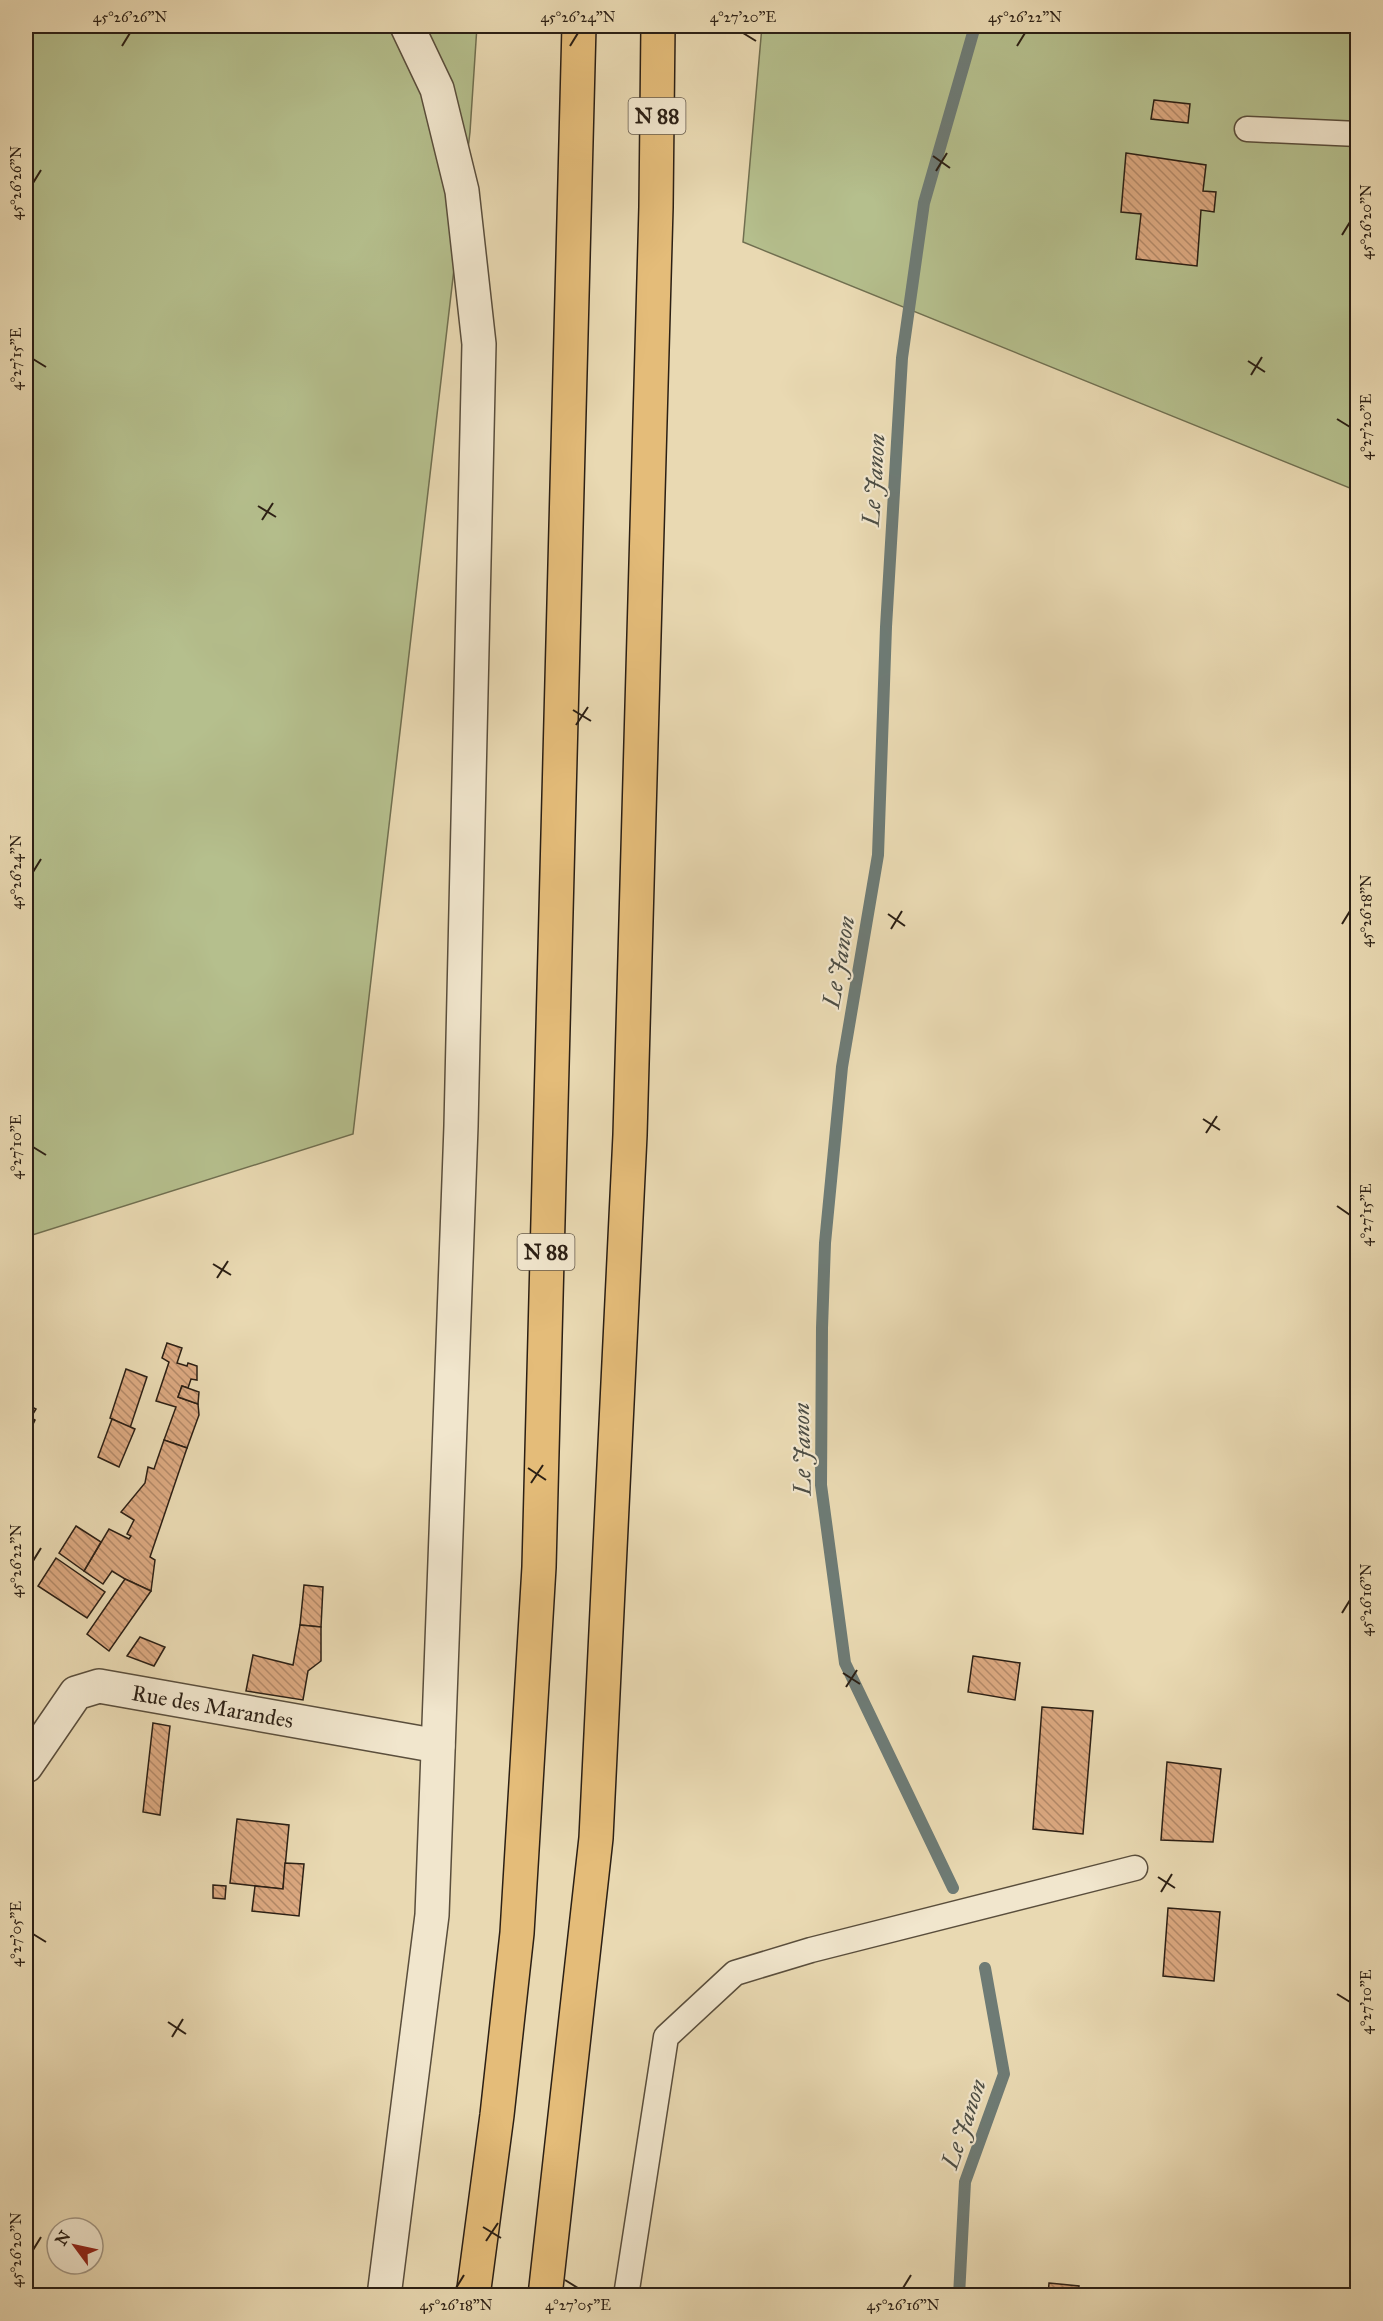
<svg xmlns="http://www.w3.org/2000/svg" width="1383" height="2321" font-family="'IM FELL Great Primer',serif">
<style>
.grass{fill:#b5bf8d;stroke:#706f50;stroke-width:1.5}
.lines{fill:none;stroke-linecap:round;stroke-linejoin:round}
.stream{stroke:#6e7b75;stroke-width:12}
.building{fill:url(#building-back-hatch);stroke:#2b1f14;stroke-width:1.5}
.service-casing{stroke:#5a4e3c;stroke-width:27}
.minor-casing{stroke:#5a4e3c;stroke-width:36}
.tertiary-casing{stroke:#5a4e3c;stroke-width:36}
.trunk-casing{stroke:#2b1f14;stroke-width:36}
.service{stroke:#f1e6cd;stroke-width:24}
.minor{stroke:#f1e6cd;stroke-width:33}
.tertiary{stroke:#f1e6cd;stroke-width:33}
.trunk{stroke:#e4bc79;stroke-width:33}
.ticks{fill:none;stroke:#2b1f14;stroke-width:2}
.labels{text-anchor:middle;stroke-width:4.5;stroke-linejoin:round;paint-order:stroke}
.shield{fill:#f1e6cd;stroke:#665b4c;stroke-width:1.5}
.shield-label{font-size:21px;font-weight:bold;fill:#2b1f14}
.street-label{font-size:22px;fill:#2b1f14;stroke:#f1e6cd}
.water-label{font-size:24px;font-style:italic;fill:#4c4d44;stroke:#f1e6cd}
.neatline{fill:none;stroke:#2b1f14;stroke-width:2}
.ticks-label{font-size:15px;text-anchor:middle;fill:#2b1f14}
</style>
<defs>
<pattern id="building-back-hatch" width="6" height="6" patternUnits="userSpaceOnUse" patternTransform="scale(1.5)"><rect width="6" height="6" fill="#dca981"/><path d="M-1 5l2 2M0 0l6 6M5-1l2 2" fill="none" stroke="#b38968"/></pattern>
</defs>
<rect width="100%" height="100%" fill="#e9d9b2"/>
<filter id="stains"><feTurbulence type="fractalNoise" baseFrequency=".00333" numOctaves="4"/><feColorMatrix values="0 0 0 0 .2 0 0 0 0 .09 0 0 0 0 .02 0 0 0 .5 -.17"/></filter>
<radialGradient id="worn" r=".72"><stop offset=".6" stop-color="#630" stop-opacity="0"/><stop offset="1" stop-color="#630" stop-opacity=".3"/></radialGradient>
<g class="grass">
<polygon points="26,26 477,26 470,132 353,1134 26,1237"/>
<polygon points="762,26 1357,26 1357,491 743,242"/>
</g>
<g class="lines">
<g class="stream">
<polyline points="953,1888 845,1663 821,1485 822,1328 825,1243 842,1067 878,855 886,627 902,358 924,203 975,26"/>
<polyline points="959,2296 965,2182 1004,2074 985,1968"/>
</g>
</g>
<g class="building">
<polygon points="1154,100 1190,104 1188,123 1151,119"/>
<polygon points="1126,153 1206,165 1203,191 1216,192 1214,212 1201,210 1197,266 1136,259 1141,214 1121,212"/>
<polygon points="167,1343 182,1348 177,1363 187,1366 188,1363 197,1366 197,1380 191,1379 188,1388 182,1386 178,1397 198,1404 199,1415 187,1448 164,1440 176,1407 156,1401 169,1362 162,1358"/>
<polygon points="126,1369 147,1377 130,1428 110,1418"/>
<polygon points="182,1386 199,1392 198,1404 178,1397"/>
<polygon points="26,1404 36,1409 31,1417 26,1415"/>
<polygon points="26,1415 35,1420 26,1439"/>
<polygon points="112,1419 135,1429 119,1467 98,1457"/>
<polygon points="164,1440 187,1448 150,1557 155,1560 151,1591 125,1579 112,1571 103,1584 84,1571 109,1529 129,1539 131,1536 127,1534 134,1520 121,1512 145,1483 148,1467 154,1469"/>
<polygon points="76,1526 101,1542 84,1571 59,1553"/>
<polygon points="56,1558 105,1592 87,1618 38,1586"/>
<polygon points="125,1579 151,1591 109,1651 87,1634"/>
<polygon points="304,1585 323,1587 321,1627 300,1625"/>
<polygon points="300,1625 321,1627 321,1661 308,1671 303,1700 246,1691 253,1655 293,1665"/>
<polygon points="140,1637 165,1647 154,1666 127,1656"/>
<polygon points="973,1656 1020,1663 1015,1700 968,1692"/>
<polygon points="1042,1707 1093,1711 1083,1834 1033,1829"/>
<polygon points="153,1723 170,1726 160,1815 143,1812"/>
<polygon points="1167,1762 1221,1769 1213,1842 1161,1840"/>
<polygon points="237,1819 289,1825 283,1889 230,1883"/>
<polygon points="285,1863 304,1864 299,1916 252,1911 255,1886 283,1889"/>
<polygon points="213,1885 226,1886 225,1899 213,1898"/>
<polygon points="1168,1908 1220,1912 1214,1981 1163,1976"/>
<polygon points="1049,2283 1079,2286 1078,2296 1048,2296"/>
</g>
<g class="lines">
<defs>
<g id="service">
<polyline points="1247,129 1358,134"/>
<polyline points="626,2296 666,2037 735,1973 811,1950 1135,1868"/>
</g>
<g id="minor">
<path id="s1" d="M26 1766 76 1693 99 1686 438 1746"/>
</g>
<polyline id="tertiary" points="384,2296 432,1915 461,1126 479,344 462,191 437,89 407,26"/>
<g id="trunk">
<polyline points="473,2296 497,2115 517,1933 539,1567 579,26"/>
<polyline points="545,2296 596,1838 630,1135 656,207 658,26"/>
</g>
</defs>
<use href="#service" class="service-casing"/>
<use href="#minor" class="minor-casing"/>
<use href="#tertiary" class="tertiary-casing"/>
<use href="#trunk" class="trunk-casing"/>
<use href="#service" class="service"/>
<use href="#minor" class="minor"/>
<use href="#tertiary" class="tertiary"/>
<use href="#trunk" class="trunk"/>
</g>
<path class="ticks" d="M743 33 756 41M122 46 130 33M570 46 578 33M1017 46 1025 33M933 156 950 168M936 171 947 153M33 183 41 170M1342 235 1350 222M33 359 46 367M1248 361 1265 372M1251 375 1262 357M1337 419 1350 427M258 506 276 517M262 520 273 503M573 710 591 721M576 725 588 707M33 872 41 859M888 914 905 926M1342 924 1350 911M891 929 902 911M1203 1119 1220 1130M1206 1133 1217 1116M33 1147 46 1155M1337 1206 1350 1215M213 1264 231 1275M217 1278 228 1261M528 1468 546 1480M531 1483 543 1465M33 1561 41 1548M1342 1613 1350 1600M843 1673 860 1684M846 1687 857 1670M1158 1877 1175 1888M1161 1892 1172 1874M33 1934 46 1942M1337 1994 1350 2002M168 2022 186 2034M172 2037 183 2019M483 2227 501 2238M486 2241 498 2223M33 2250 41 2237M565 2280 578 2288M456 2288 464 2275M903 2288 911 2275"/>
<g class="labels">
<g class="shield">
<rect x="628.5" y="98" width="57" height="36" rx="4.5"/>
<rect x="517.5" y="1234" width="57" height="36" rx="4.5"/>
</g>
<g class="shield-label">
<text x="657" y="123">N 88</text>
<text x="546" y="1259">N 88</text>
</g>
<g class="street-label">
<text dy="8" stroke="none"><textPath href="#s1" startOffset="228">Rue des Marandes</textPath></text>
</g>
<g class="water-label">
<text transform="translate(874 480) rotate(-86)" y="8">Le Janon</text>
<text transform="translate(839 962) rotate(-80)" y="8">Le Janon</text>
<text transform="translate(802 1449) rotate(-91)" y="8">Le Janon</text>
<text transform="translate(964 2124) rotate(-71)" y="8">Le Janon</text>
</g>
</g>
<rect width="1383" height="2321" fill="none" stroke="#e9d9b2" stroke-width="66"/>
<g transform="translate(75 2246) rotate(303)"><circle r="28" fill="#f1e6cd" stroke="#a29683" stroke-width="1.5"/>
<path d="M0-4.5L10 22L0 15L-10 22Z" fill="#8f2418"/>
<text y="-9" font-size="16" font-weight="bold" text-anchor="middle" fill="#2b1f14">N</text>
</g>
<rect x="33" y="33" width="1317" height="2255" class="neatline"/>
<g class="ticks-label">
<text x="130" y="22">45°26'26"N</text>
<text x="578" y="22">45°26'24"N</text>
<text x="743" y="22">4°27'20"E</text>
<text x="1025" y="22">45°26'22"N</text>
<text transform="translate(16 183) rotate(-90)" y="5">45°26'26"N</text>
<text transform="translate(1366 222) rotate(-90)" y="5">45°26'20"N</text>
<text transform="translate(16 359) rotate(-90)" y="5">4°27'15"E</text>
<text transform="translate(1366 427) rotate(-90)" y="5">4°27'20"E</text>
<text transform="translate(16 872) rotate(-90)" y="5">45°26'24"N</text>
<text transform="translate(1366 911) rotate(-90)" y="5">45°26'18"N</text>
<text transform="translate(16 1147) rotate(-90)" y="5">4°27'10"E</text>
<text transform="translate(1366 1215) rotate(-90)" y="5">4°27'15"E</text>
<text transform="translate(16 1561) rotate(-90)" y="5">45°26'22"N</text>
<text transform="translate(1366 1600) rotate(-90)" y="5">45°26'16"N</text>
<text transform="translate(16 1934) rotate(-90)" y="5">4°27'05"E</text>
<text transform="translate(1366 2002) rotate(-90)" y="5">4°27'10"E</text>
<text transform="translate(16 2250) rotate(-90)" y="5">45°26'20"N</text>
<text x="456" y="2310">45°26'18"N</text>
<text x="578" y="2310">4°27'05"E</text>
<text x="903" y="2310">45°26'16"N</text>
</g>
<rect width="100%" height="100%" filter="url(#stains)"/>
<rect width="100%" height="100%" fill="url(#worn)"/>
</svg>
